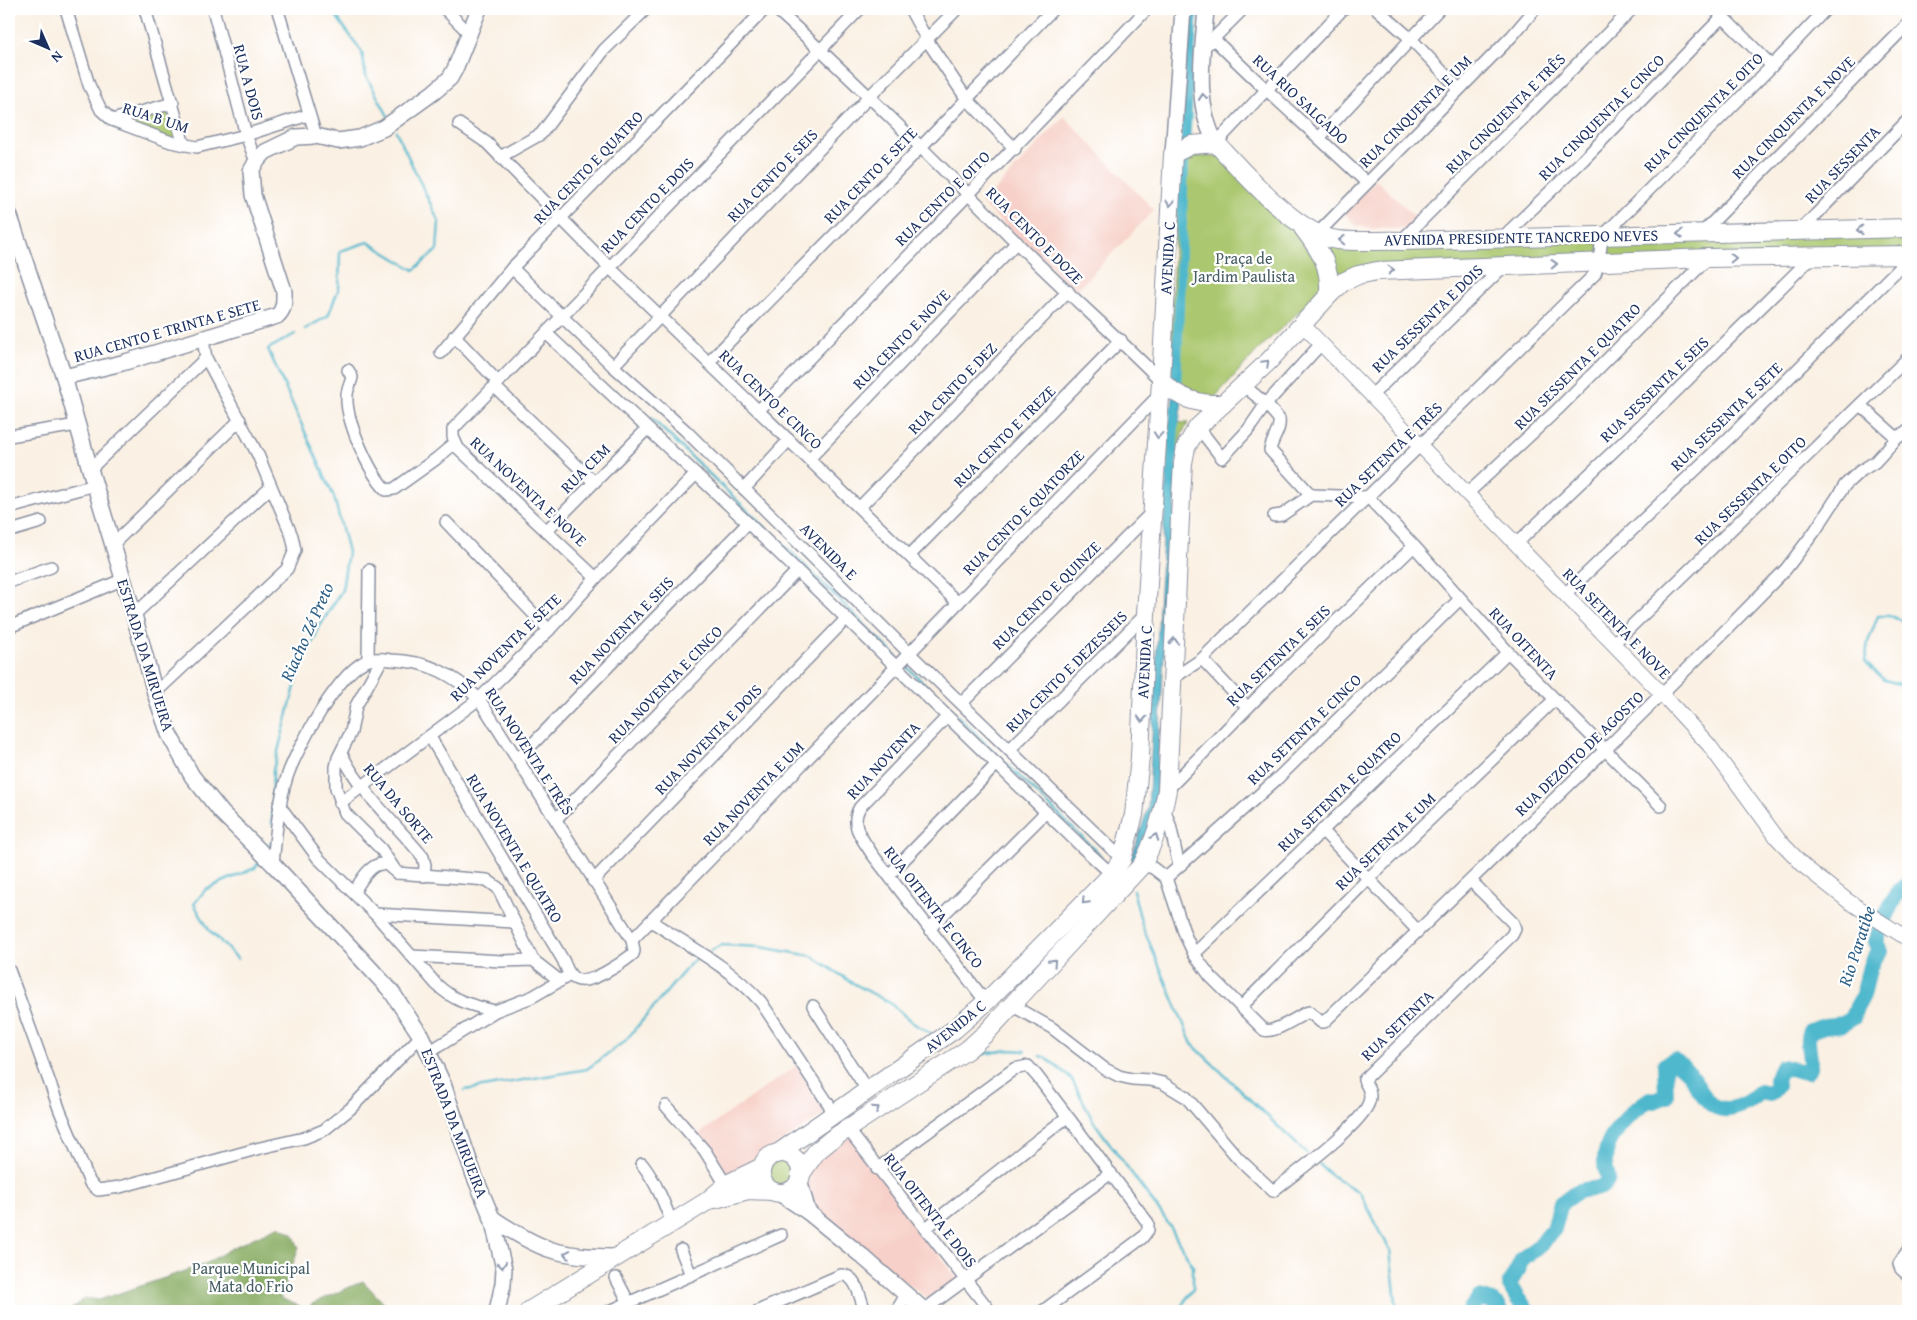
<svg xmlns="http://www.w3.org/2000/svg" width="1917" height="1320" font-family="'Gentium Book Plus',serif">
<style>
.built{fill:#f7d1c9}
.green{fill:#abc870;stroke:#637c67}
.forest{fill:#88ac62;stroke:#526e60}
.water{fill:#4fb8cd;stroke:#357496}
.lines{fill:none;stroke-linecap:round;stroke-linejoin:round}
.stream{stroke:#4fb8cd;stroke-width:2.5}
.canal{stroke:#4fb8cd;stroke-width:10}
.river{stroke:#4fb8cd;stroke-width:16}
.minor-casing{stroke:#8a90a0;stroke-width:14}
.tertiary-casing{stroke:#8a90a0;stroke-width:16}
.secondary-casing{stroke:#8a90a0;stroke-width:18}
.primary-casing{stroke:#8a90a0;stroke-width:20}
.minor{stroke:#fff;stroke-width:11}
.tertiary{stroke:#fff;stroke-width:14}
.secondary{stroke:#fff;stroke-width:15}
.primary{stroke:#fff;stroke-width:18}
.oneway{stroke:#8d97ae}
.labels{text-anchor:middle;stroke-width:4.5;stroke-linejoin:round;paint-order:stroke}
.street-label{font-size:16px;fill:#1b2f5e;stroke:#fff}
.park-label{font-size:16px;fill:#465d63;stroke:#fff}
.water-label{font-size:18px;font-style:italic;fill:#2d5f85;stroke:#fff}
</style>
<rect width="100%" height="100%" fill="#fff"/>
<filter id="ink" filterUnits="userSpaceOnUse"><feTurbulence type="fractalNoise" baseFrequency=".02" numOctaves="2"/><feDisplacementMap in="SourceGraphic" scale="10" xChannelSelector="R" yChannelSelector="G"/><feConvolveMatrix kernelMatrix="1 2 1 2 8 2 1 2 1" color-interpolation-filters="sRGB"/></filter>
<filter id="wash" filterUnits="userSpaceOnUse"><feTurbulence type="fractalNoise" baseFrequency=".0096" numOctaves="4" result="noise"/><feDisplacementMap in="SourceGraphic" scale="20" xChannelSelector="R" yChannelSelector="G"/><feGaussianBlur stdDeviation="1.12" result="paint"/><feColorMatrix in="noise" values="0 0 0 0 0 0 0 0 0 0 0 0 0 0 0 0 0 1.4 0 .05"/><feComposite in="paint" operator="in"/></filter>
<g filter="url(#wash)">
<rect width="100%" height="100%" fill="#faf0e3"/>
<g class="built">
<polygon points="1064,116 1154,210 1076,291 982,204"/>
<polygon points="1376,180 1416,218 1406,229 1369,229 1356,225 1344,213"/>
<polygon points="796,1066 827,1112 727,1178 696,1136"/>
<polygon points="850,1135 957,1278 956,1281 930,1300 877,1262 816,1215 804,1187 808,1166"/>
</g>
<g class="green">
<polygon points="170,106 176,141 123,123"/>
<polygon points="1196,155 1217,157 1235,166 1321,239 1908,231 1908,251 1343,273 1337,271 1332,264 1326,283 1320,292 1258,350 1215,397 1204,400 1178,385 1169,368 1178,157"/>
<polygon points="1165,422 1188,423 1182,434 1176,464 1162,464"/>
<circle cx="782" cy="1174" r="15"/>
</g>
<polygon class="forest" points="279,1226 293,1234 299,1248 280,1298 307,1309 312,1304 363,1281 391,1311 68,1311 85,1298 99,1300 203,1265 234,1247"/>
<g class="water">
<polygon points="1173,399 1182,400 1179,423 1170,422"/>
<polygon points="1167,467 1178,468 1167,605 1155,808 1138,856 1124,874 1121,870 1133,853 1148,808"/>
</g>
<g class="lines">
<g class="stream">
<polyline points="331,9 362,52 366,76 388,116"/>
<polyline points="305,329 328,316 339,288 340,251 368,242 414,270 437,250 439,222 396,131"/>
<polyline points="651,418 797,558 897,657"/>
<polyline points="1908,622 1889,616 1878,616 1868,642 1865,662 1884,680 1908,686"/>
<polyline points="907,667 1101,856"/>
<polyline points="272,824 273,770 298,675 320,626 342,590 348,552 334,497 268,349 295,334"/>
<polyline points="268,847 271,842"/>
<polyline points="1133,890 1142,925 1192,1044 1307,1154"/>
<polyline points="710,951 721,945 760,947 812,956 851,982 890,1003 913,1023 931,1034"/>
<polyline points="238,959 209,930 194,904 206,889 255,868 259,862"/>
<polyline points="972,1056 1008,1050 1025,1051"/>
<polyline points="1040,1056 1046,1058 1071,1078 1094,1122 1166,1220 1193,1266 1193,1289 1178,1311"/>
<polyline points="465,1090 587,1069 625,1041 691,963 696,959"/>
<polyline points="1319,1164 1331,1175 1360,1193 1390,1250 1397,1311"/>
</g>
<g class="canal">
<polyline points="1176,395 1184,162 1193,9"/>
<polyline points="1171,480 1175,409"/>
</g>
<g class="river">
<path d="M1470 1311 1479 1298C1488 1300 1497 1302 1500 1311"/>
<path d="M1528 1311 1517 1298 1509 1284 1517 1271 1522 1259 1540 1245 1554 1229 1561 1203C1567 1199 1573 1193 1580 1191 1589 1188 1600 1191 1606 1183 1610 1178 1605 1170 1605 1164 1603 1138 1630 1112 1650 1099L1654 1101 1666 1096 1665 1065 1674 1060C1679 1064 1684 1068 1689 1073 1701 1089 1708 1115 1734 1108 1745 1105 1752 1101 1760 1092L1770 1094 1777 1086 1776 1079 1782 1067 1806 1072C1816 1061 1803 1044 1810 1031L1824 1026 1843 1024 1853 1018C1854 1007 1862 1001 1864 992 1868 975 1868 964 1880 951L1876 942 1881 925 1897 893 1908 883"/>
</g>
</g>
</g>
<g filter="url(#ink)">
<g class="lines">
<defs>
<g id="minor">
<polyline points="66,9 89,85 101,110 112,120 171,142 197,147 246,135 308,115"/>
<polyline points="145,9 184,145"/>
<polyline points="213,9 246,135 256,162"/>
<polyline points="445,9 470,34"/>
<path d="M776 9C858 84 937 163 1016 242 1063 290 1114 333 1161 381"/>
<polyline points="910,9 927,40 966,98 1015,149"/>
<polyline points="1377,9 1411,39 1459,89"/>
<polyline points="1715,9 1772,66"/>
<polyline points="278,11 316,136"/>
<path d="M1214 39C1263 89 1316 134 1367 183"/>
<polyline points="1209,43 1243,9"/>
<polyline points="112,120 173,103"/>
<polyline points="459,124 487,143 609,267 958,603"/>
<polyline points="1319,138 1439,9"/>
<polyline points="1216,143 1343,9"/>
<polyline points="500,157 541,134 604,50 646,9"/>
<polyline points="1800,231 1908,120"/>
<polyline points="1702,233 1908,24"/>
<polyline points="1317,234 1512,36 1535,9"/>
<polyline points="1501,239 1583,160 1723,16"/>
<polyline points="1401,241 1632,9"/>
<polyline points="512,268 613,366 685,430 910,654 1122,859"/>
<polyline points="546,333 748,523 1082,847 1116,878"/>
<polyline points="454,336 498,382"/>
<polyline points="441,353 512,268 765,9"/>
<polyline points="709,362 921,147 1053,9"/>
<polyline points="613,366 869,97 957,9"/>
<path d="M348 370 352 377C351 383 347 390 347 395 345 420 369 472 386 490L394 489 436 459 455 443"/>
<path d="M1243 385 1266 404 1279 419C1281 430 1272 439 1270 450L1311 495"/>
<polyline points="494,386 594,482"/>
<polyline points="1372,395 1505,265"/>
<polyline points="1860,405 1897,438"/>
<path d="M759 410C888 276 1019 144 1147 9"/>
<polyline points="1198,427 1222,458 1248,430 1266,404 1321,344"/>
<polyline points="9,436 77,425"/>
<polyline points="809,459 1017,242"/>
<polyline points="90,469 206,358"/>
<polyline points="744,489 789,440"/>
<polyline points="1467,494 1557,410 1708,258"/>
<polyline points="860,507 1068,291"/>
<polyline points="9,508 95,485"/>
<polyline points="1274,516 1282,515 1311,495 1368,497 1414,546 1508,652 1661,806"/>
<polyline points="446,522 549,630"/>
<polyline points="14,530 41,522"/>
<polyline points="546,531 647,429"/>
<polyline points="113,544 240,420"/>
<polyline points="1516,544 1660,407 1813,256"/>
<polyline points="910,555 1121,340"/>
<polyline points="596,578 458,448 453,437 453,429 860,9"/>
<polyline points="9,582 51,567"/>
<polyline points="1565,594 1729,438 1908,259"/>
<polyline points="134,615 271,487"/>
<polyline points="9,627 124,579"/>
<polyline points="1613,644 1908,358"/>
<polyline points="382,659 356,706 351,732 338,758 336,767 336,788 345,813 381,849 397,873"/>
<polyline points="1202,659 1247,707"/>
<polyline points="368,660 369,570"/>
<polyline points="1172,679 1202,659 1595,274 1599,262 1602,237 1772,66 1826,9"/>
<polyline points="155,693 287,569 295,550 292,536 258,455 206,358 203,339"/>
<polyline points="962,703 1154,510"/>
<path d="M947 717 860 807C849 825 862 838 872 854L986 1002"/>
<polyline points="1009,750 1146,614"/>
<path d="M341 753C361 793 395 823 423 857L425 865 424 876"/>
<polyline points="518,759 748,523"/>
<polyline points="1167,790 1266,689 1414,546"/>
<polyline points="340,803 479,699 549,630 596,578 696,474"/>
<path d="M279 805 318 858 375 914 436 984C455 1002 470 1005 495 1011"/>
<polyline points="1164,808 1170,825 1179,866"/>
<polyline points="556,819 797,571"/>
<polyline points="1322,830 1418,931"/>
<path d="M273 864C276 834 278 805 287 777 296 750 340 668 369 660 375 658 385 659 391 660 428 661 453 674 479 699L632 940 634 951 633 954C622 963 589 986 576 979 568 976 566 966 563 960L430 737"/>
<path d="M1142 865 1153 868 1166 878 1185 935 1194 954 1210 976 1264 1030C1275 1034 1297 1016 1309 1012L1321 1022H1324L1606 749 1729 627 1786 569 1815 531 1845 485 1859 472 1875 462 1897 438 1908 430"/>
<polyline points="889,875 997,764"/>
<polyline points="1166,878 1278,778 1460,599"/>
<polyline points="593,881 846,619"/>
<path d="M354 892C360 882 372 859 387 865 390 867 394 871 397 873L487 880 498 888 533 960"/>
<polyline points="375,914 514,922"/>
<path d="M651 921C689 946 731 968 761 1002L835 1114"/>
<polyline points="930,928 1046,812"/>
<polyline points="632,940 1161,393"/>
<polyline points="1194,954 1508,652"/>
<polyline points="412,956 502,961 533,960 560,981"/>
<polyline points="9,970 60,1111 90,1183 98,1190 120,1187 260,1148 304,1138 324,1130 350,1109 421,1036"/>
<polyline points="813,1006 867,1090"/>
<path d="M1013 1006 1052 1028 1105 1069 1119 1076 1132 1079 1150 1080 1163 1083 1186 1097 1238 1158 1273 1191C1294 1174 1362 1125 1369 1102 1372 1094 1368 1087 1364 1080L1512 935 1515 929 1513 923 1471 881"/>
<polyline points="1241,1007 1368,879 1554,700"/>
<polyline points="429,1052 495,1011 532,997 570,975"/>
<polyline points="666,1106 705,1151 726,1185"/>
<polyline points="847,1128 990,1311"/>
<path d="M642 1164C656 1182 664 1202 672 1224"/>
<polyline points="877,1169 1014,1069 1028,1066 1037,1076 1148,1223 1148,1230 1142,1238 1043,1311"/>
<polyline points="926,1228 1067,1117"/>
<polyline points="681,1250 691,1275"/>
<polyline points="1908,1250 1899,1264 1901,1269 1908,1275"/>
<polyline points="616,1278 629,1303"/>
<polyline points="924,1310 1111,1173"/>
<polyline points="610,1311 781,1235"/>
<path d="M758 1311 841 1275C857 1274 860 1299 865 1311"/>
<polyline points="896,1311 907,1294"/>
</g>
<polyline id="tertiary" points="1303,325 1662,694 1709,745 1778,839 1805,867 1848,901 1908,939"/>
<g id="secondary">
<path d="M1206 9C1203 52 1193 103 1216 143"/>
<polyline points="1173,154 1183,9"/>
<polyline points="9,214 64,377 90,469 134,615 155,693 169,734 192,776 222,813 273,864 367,965 391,991 421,1036 443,1084 474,1175 492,1218 504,1269 503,1284 497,1311"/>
<path d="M64 377 122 363 277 316C285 309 284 301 284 291L253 195 251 171 256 162 265 152 296 137 316 136 338 141 360 138 384 128 434 92 450 78 455 69 479 9"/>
<polyline points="799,1180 808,1212"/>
<polyline points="779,1193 808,1212 862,1256 925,1311"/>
<path d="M492 1218C540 1250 558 1257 615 1257"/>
</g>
<g id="primary">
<path d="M1303 228C1320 251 1331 265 1329 295"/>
<path d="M1161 381C1179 399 1199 405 1223 404"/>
<circle cx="781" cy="1173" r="20"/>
<path d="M777 1154 955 1029 986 1002 1065 922 1112 874 1122 859 1134 815 1140 757 1146 614 1161 381 1173 154 1191 145 1216 143C1244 173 1293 230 1332 239 1349 243 1382 240 1401 241L1908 228"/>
<path d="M800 1175 816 1152 832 1139 967 1050 986 1033 1142 865C1155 841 1162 817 1167 790L1181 497 1183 463 1186 447 1198 427 1268 362 1329 295 1343 282 1358 275 1377 271 1708 258 1908 255"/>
<polyline points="715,1199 748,1190 772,1191"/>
<polyline points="529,1311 706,1202 729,1183 762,1167"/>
</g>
</defs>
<use href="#minor" class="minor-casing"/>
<use href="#tertiary" class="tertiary-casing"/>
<use href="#secondary" class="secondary-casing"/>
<use href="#primary" class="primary-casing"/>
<use href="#minor" class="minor"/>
<use href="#tertiary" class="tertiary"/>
<use href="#secondary" class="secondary"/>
<use href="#primary" class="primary"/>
</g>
<defs><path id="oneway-chevron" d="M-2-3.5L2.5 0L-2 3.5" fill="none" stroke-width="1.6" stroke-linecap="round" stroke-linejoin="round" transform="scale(1.25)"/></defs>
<g class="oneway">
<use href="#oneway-chevron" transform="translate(1203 97) rotate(-95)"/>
<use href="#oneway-chevron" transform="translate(1170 203) rotate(93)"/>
<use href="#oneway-chevron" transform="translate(1860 230) rotate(178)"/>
<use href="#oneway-chevron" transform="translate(1680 234) rotate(178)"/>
<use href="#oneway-chevron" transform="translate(1342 240) rotate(-178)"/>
<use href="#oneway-chevron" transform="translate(1733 258) rotate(-1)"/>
<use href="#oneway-chevron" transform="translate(1554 264) rotate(-2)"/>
<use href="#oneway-chevron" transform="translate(1391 270) rotate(-2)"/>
<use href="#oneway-chevron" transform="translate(1266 363) rotate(-45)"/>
<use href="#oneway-chevron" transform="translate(1158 435) rotate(94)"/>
<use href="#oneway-chevron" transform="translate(1174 641) rotate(-87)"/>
<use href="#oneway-chevron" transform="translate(1142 719) rotate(93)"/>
<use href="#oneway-chevron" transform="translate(1155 837) rotate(-70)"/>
<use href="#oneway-chevron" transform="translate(1085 901) rotate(134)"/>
<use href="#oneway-chevron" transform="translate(1053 962) rotate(-47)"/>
<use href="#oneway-chevron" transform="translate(876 1109) rotate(-33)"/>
<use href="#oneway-chevron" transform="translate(567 1254) rotate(-170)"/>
<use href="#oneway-chevron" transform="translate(502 1265) rotate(82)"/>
</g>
</g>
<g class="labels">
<g class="street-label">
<text transform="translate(249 82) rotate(75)" y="6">RUA A DOIS</text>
<text transform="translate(1301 99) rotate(43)" y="6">RUA RIO SALGADO</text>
<text transform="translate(1415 111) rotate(-45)" y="6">RUA CINQUENTA E UM</text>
<text transform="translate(1703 112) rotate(-45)" y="6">RUA CINQUENTA E OITO</text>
<text transform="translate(1505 113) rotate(-45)" y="6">RUA CINQUENTA E TRÊS</text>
<text transform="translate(156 117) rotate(18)" y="6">RUA B UM</text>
<text transform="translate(1601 117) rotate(-45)" y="6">RUA CINQUENTA E CINCO</text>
<text transform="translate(1793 117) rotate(-45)" y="6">RUA CINQUENTA E NOVE</text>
<text transform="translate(1842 164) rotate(-46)" y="6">RUA SESSENTA</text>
<text transform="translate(588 167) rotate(-46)" y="6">RUA CENTO E QUATRO</text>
<text transform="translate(772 175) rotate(-46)" y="6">RUA CENTO E SEIS</text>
<text transform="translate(870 175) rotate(-46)" y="6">RUA CENTO E SETE</text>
<text transform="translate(942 198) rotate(-45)" y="6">RUA CENTO E OITO</text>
<text transform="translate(647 205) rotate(-46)" y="6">RUA CENTO E DOIS</text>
<text transform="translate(1035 235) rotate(45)" y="6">RUA CENTO E DOZE</text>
<text transform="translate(1521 237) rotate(-1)" y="6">AVENIDA PRESIDENTE TANCREDO NEVES</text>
<text transform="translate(1167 258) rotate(-87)" y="6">AVENIDA C</text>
<text transform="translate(1427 318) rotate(-44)" y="6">RUA SESSENTA E DOIS</text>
<text transform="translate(167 330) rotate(-16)" y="6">RUA CENTO E TRINTA E SETE</text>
<text transform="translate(901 339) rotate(-46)" y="6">RUA CENTO E NOVE</text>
<text transform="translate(1577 366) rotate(-45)" y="6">RUA SESSENTA E QUATRO</text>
<text transform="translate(952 388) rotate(-46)" y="6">RUA CENTO E DEZ</text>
<text transform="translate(1654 389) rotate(-44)" y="6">RUA SESSENTA E SEIS</text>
<text transform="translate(771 399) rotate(44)" y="6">RUA CENTO E CINCO</text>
<text transform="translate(1726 416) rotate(-44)" y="6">RUA SESSENTA E SETE</text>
<text transform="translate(1004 436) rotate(-45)" y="6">RUA CENTO E TREZE</text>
<text transform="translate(1388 454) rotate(-44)" y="6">RUA SETENTA E TRÊS</text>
<text transform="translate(585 468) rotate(-45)" y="6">RUA CEM</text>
<text transform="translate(1750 490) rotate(-44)" y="6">RUA SESSENTA E OITO</text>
<text transform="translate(529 491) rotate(43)" y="6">RUA NOVENTA E NOVE</text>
<text transform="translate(1023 512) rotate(-46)" y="6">RUA CENTO E QUATORZE</text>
<text transform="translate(829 551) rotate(45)" y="6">AVENIDA E</text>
<text transform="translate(1046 595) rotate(-45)" y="6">RUA CENTO E QUINZE</text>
<text transform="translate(1617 623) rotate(46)" y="6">RUA SETENTA E NOVE</text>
<text transform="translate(621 630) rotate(-46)" y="6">RUA NOVENTA E SEIS</text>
<text transform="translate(1524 643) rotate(47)" y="6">RUA OITENTA</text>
<text transform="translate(505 647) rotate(-44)" y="6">RUA NOVENTA E SETE</text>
<text transform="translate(146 655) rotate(73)" y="6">ESTRADA DA MIRUEIRA</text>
<text transform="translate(1278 655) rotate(-44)" y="6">RUA SETENTA E SEIS</text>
<text transform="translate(1144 662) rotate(-87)" y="6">AVENIDA C</text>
<text transform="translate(1066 671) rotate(-45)" y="6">RUA CENTO E DEZESSEIS</text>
<text transform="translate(665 684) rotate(-46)" y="6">RUA NOVENTA E CINCO</text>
<text transform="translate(1304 729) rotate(-44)" y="6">RUA SETENTA E CINCO</text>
<text transform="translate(708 739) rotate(-46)" y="6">RUA NOVENTA E DOIS</text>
<text transform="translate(530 751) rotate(57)" y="6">RUA NOVENTA E TRÊS</text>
<text transform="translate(1579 753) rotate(-44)" y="6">RUA DEZOITO DE AGOSTO</text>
<text transform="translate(883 760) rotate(-47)" y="6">RUA NOVENTA</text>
<text transform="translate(1339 791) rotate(-44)" y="6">RUA SETENTA E QUATRO</text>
<text transform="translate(753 793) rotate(-46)" y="6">RUA NOVENTA E UM</text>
<text transform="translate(399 803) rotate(50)" y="6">RUA DA SORTE</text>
<text transform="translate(1385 841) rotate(-44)" y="6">RUA SETENTA E UM</text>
<text transform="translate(515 848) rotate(59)" y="6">RUA NOVENTA E QUATRO</text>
<text transform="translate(934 907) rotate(52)" y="6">RUA OITENTA E CINCO</text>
<text transform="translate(1397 1025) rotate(-44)" y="6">RUA SETENTA</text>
<text transform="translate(955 1026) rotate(-39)" y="6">AVENIDA C</text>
<text transform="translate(455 1123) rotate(69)" y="6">ESTRADA DA MIRUEIRA</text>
<text transform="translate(931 1210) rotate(52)" y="6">RUA OITENTA E DOIS</text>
</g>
<g class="park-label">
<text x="1244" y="264">Praça de<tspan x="1244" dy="18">Jardim Paulista</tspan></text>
<text x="251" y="1274">Parque Municipal<tspan x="251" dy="18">Mata do Frio</tspan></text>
</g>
<g class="water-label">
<text transform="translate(307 632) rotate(-66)" y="6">Riacho Zé Preto</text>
<text transform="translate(1857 946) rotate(-72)" y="6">Rio Paratibe</text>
</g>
</g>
<rect width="1917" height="1320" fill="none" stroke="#fff" stroke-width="30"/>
<g transform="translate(48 48) rotate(135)" stroke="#ffffff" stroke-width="4" paint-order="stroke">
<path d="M0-4L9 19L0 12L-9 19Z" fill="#1b2f5e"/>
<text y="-8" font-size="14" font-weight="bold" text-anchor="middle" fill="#1b2f5e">N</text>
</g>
</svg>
